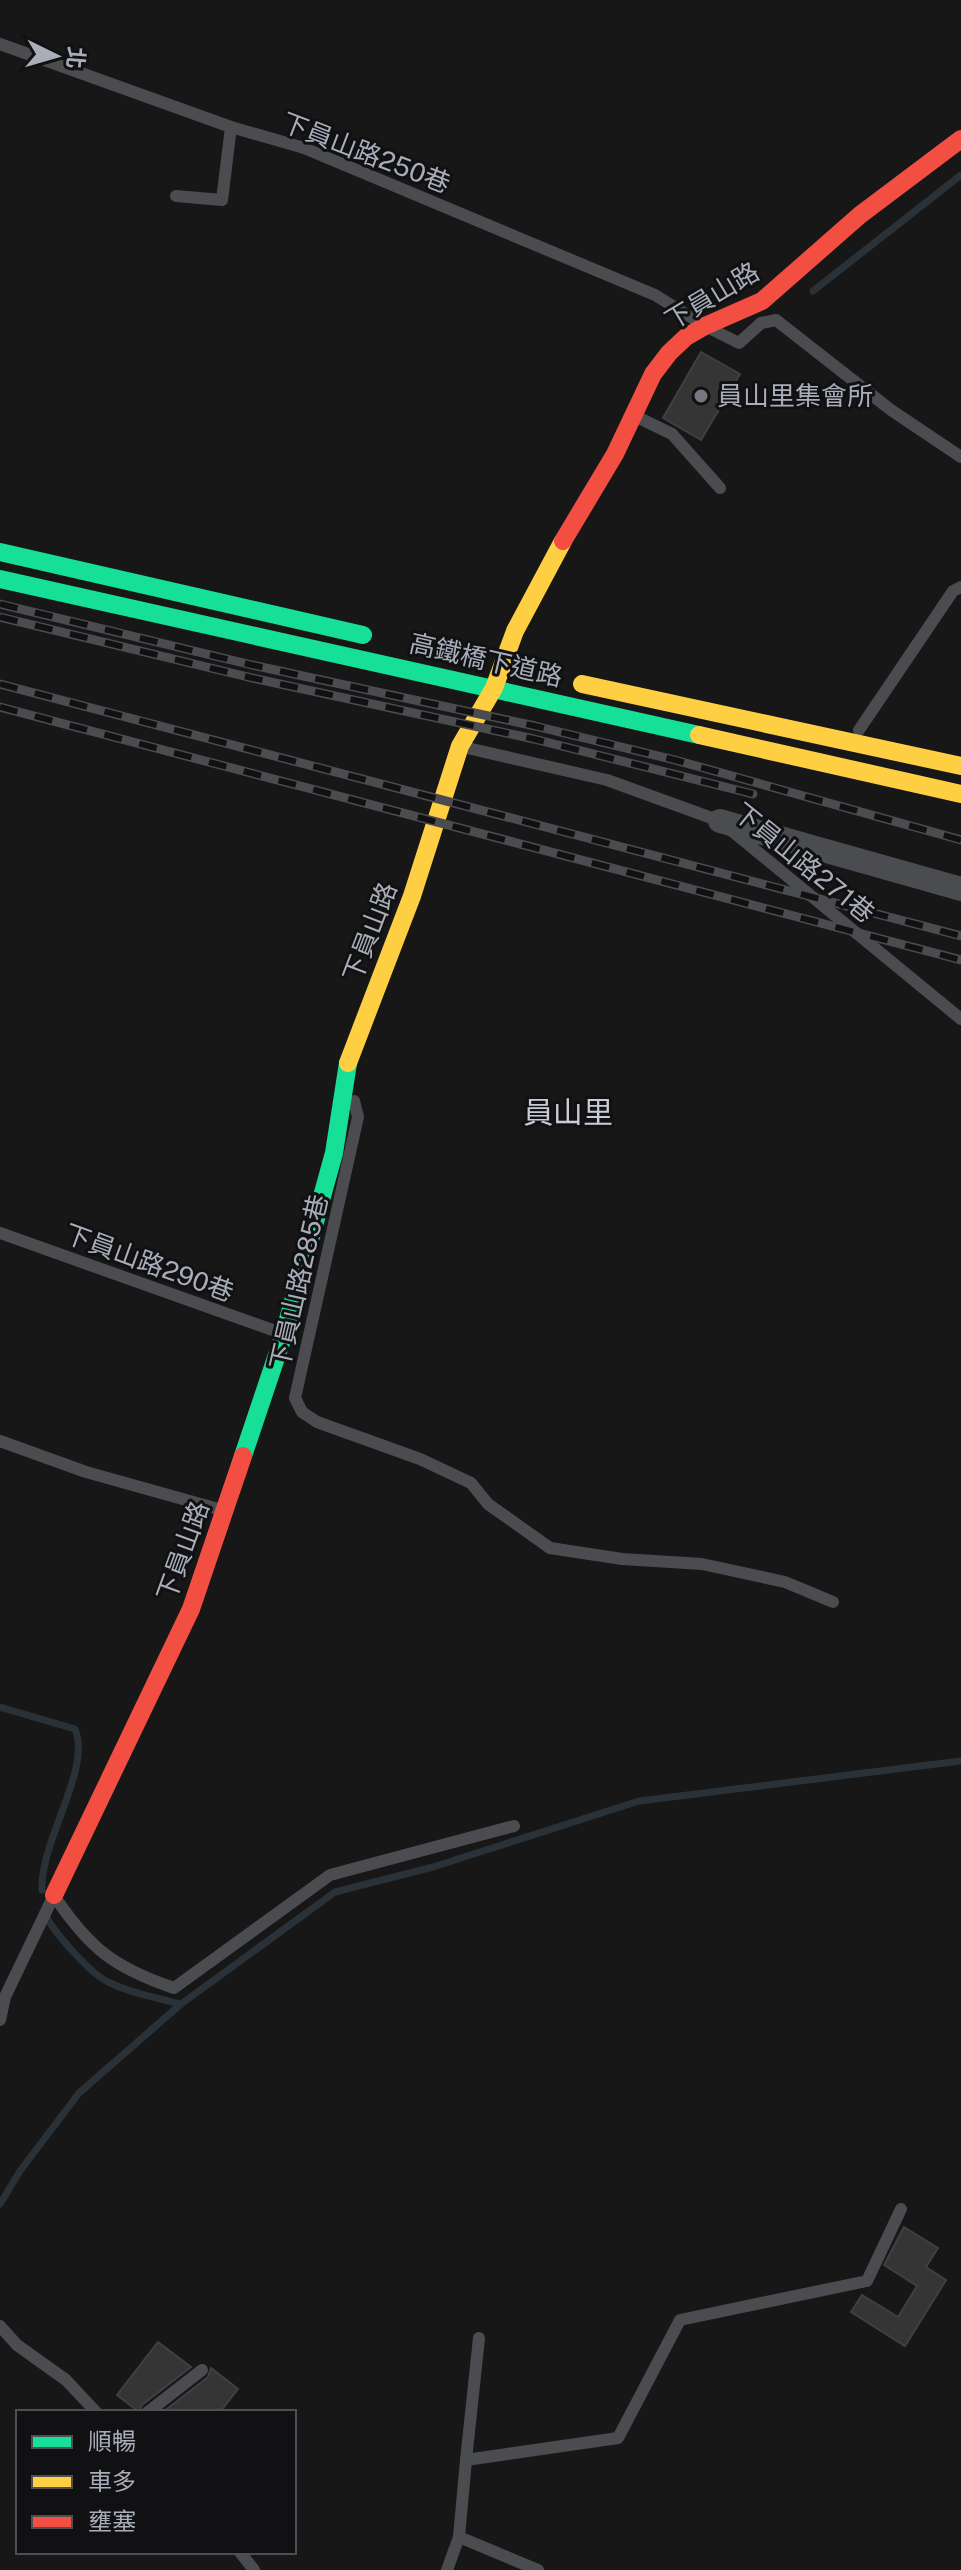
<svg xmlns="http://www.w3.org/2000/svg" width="961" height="2570" font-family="'Public Sans','Noto Sans TC',sans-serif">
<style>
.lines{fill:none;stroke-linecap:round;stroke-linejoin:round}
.stream{stroke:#2a3239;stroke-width:7}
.building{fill:#353536;stroke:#3f4043;stroke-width:2}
.lane{stroke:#4b4c50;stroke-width:12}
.street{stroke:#4b4c50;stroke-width:24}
.fast{stroke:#16e098;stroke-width:18}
.slow{stroke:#ffcf43;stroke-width:18}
.jam{stroke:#f24e42;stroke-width:18}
.rail-casing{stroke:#4b4c4f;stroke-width:9}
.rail{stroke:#111113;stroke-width:6;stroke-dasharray:18;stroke-linecap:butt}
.poi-dot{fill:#757880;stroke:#111113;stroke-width:3}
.labels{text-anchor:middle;stroke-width:6;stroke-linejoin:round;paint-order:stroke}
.street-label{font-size:26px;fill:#a8adb8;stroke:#111113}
.poi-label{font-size:26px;fill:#a8adb8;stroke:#111113;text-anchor:start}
.quarter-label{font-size:30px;fill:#c9ccd4;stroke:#111113}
</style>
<rect width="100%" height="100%" fill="#171717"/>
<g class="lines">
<g class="stream">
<polyline points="813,291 961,175"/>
<path d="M0 1707 75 1729C92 1769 40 1841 42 1890"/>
<path d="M45 1914C53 1932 91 1974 108 1982 131 1993 156 1998 181 2004"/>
<polyline points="0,2204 20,2171 79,2093 181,2004 335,1892 433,1867 639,1801 961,1761"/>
</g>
</g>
<g class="building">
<polygon points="701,352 740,374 701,440 663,418"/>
<polygon points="904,2227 938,2248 926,2267 946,2280 905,2346 851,2312 862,2295 898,2317 917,2286 884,2265"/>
<polygon points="158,2342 191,2367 142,2405 139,2412 117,2395"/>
<polygon points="211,2368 238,2389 220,2412 163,2412 208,2377"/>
</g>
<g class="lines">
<g class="lane">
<polyline points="0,44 231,127 304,148 655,295 705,326 739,343 761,323 776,320 891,410 961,457"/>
<polyline points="176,196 222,200 231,127"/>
<polyline points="635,416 672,434 720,488"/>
<polyline points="859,730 953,591 961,587"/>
<polyline points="463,747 607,780 720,821 961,1019"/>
<polyline points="354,1101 358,1117 295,1398 302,1412 317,1422 420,1459 471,1483 488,1504 550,1548 622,1559 702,1564 785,1582 833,1602"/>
<polyline points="0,1233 281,1333"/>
<polyline points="0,1441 86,1472 222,1510"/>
<path d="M55 1897C90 1949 115 1968 174 1988L330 1875 514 1826"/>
<polyline points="0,2020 5,1997 54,1895"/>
<polyline points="0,2326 17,2345 66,2380 96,2412"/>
<polyline points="148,2412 202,2370"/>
<polyline points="466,2460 479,2338"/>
<polyline points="459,2537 538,2570"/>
<polyline points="240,2552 254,2570"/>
<polyline points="447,2570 459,2537 466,2460 618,2438 680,2320 867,2281 901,2209"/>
</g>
<polyline class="street" points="720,821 961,889"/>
<g class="fast">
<polyline points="0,552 363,635"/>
<polyline points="0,579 699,735"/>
<polyline points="243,1456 284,1334 334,1153 348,1063"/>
</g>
<g class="slow">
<polyline points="582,684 961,766"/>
<polyline points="699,735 961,794"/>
<polyline points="348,1063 412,896 460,746 494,688 515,631 563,541"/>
</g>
<g class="jam">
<polyline points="563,541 615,454 653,374 669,353 686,337 705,326 762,301 860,215 961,139"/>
<polyline points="54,1895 191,1609 243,1456"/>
</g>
<defs>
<g id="rail">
<polyline points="0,604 252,665 535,726 675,760 961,840"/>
<polyline points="0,617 248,677 534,739 753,794"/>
<polyline points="0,684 961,936"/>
<polyline points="0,707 961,960"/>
</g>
</defs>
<use href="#rail" class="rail-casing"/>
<use href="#rail" class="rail"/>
</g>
<circle class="poi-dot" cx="701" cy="396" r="8"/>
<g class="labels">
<g class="street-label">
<text transform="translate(366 153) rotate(21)" y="9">下員山路250巷</text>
<text transform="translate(712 296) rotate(-31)" y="9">下員山路</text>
<text transform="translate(486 660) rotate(13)" y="9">高鐵橋下道路</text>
<text transform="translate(804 863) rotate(39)" y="9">下員山路271巷</text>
<text transform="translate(370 932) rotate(-69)" y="9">下員山路</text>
<text transform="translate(149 1263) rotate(20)" y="9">下員山路290巷</text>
<text transform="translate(299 1282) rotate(-77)" y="9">下員山路285巷</text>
<text transform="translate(183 1551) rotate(-70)" y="9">下員山路</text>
</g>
<g class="poi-label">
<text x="717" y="405">員山里集會所</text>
</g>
<g class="quarter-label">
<text x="568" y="1123">員山里</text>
</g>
</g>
<rect x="16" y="2410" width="280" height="144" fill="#111113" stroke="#4d4f55" stroke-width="2"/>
<rect x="32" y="2436" width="40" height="12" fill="#16e098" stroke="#4d4f55" stroke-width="2"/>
<text x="88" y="2450" font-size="24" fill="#a8adb8">順暢</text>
<rect x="32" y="2476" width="40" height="12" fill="#ffcf43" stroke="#4d4f55" stroke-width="2"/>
<text x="88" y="2490" font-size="24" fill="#a8adb8">車多</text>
<rect x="32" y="2516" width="40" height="12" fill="#f24e42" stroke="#4d4f55" stroke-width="2"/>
<text x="88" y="2530" font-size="24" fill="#a8adb8">壅塞</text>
<g transform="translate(56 56) rotate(95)" stroke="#111113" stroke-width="6" paint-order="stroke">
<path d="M0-6L14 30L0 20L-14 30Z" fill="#a8adb8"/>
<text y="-12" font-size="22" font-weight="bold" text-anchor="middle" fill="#a8adb8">北</text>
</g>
</svg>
